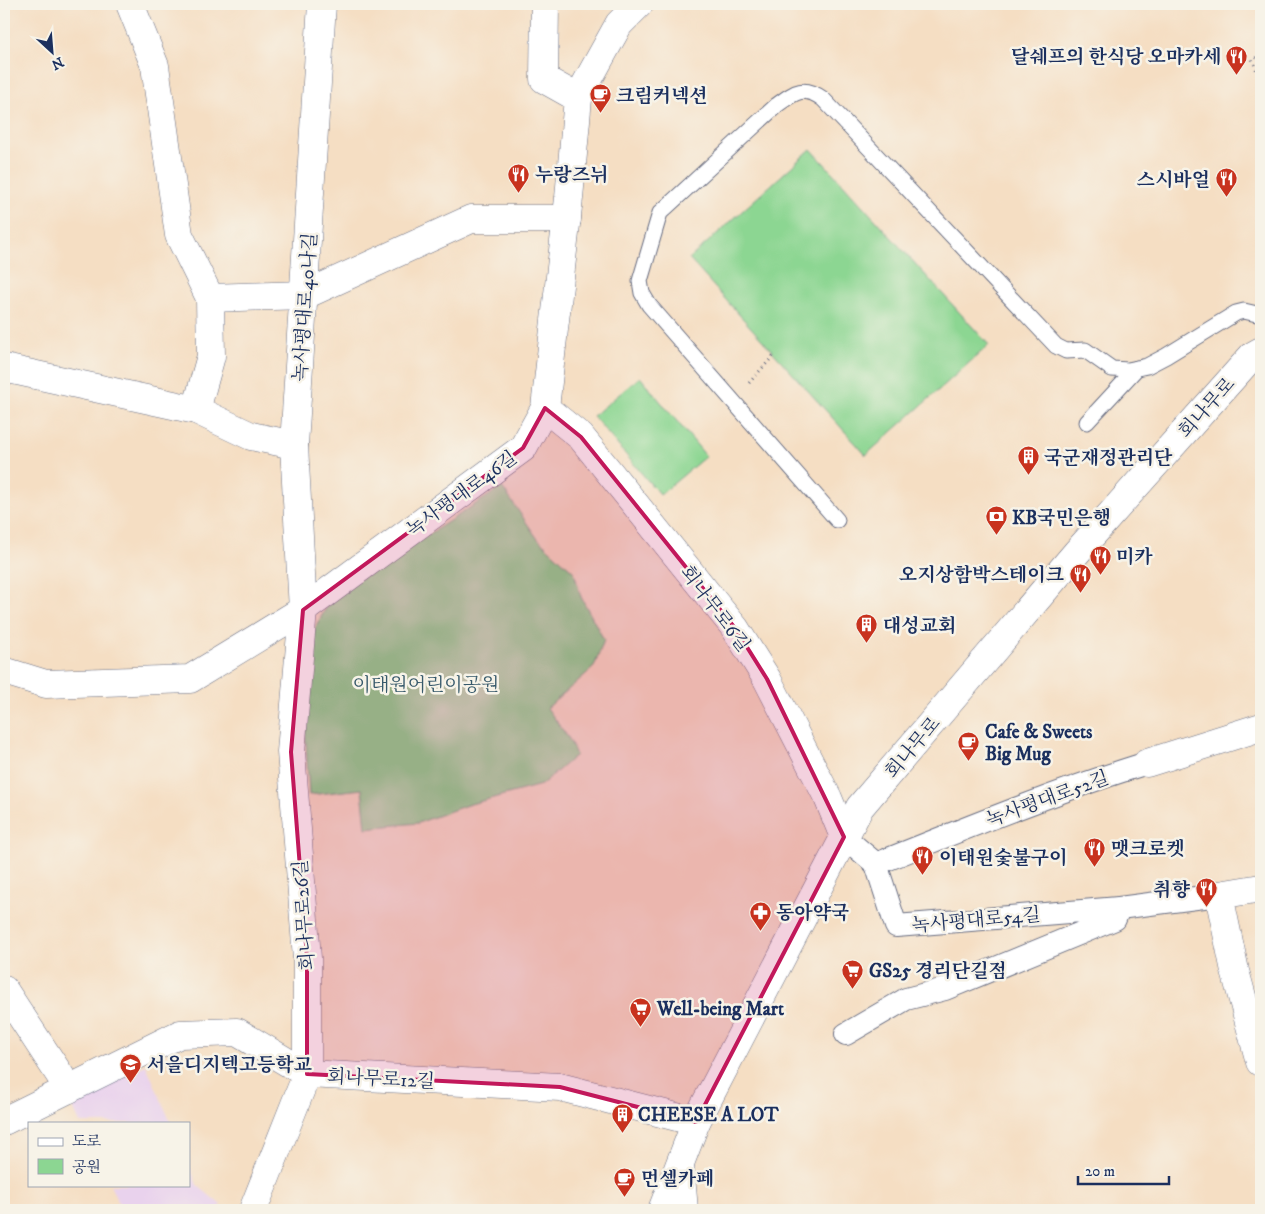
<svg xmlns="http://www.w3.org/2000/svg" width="1265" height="1214" font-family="'IM FELL DW Pica','Noto Serif KR',serif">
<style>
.built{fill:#e9d2ed}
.green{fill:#8cd692;stroke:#548278}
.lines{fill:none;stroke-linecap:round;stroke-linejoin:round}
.service-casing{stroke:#676c81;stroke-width:17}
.pedestrian-casing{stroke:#676c81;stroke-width:24}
.minor-casing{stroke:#676c81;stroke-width:29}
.secondary-casing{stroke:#676c81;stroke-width:29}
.path{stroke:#676c81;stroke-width:3;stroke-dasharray:1 4;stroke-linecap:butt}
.service{stroke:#fff;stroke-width:15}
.pedestrian{stroke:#fff;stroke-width:22}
.minor{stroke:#fff;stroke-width:28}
.secondary{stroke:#fff;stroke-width:28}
.marked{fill:#c2185b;fill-opacity:0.2;stroke:#c2185b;stroke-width:4;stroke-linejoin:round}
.labels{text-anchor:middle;stroke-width:5;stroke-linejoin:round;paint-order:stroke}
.poi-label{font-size:19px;font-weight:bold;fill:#1b2f5e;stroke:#f7f3e8;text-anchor:start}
.street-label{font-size:19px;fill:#1b2f5e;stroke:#f7f3e8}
.park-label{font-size:19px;fill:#37596b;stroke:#f7f3e8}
</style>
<rect width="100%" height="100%" fill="#f7f3e8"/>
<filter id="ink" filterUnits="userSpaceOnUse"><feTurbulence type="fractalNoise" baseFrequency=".02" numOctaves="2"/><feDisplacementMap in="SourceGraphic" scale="10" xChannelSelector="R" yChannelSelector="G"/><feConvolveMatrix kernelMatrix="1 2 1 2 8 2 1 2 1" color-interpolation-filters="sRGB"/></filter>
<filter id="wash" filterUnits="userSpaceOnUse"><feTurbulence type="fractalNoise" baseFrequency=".0096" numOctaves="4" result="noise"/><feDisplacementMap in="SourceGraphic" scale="20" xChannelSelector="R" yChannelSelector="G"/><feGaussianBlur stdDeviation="1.12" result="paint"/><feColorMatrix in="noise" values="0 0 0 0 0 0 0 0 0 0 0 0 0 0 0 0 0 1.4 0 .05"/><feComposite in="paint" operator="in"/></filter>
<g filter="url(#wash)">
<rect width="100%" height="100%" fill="#f5dec3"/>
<g class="built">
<polygon points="146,1065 171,1123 80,1123 70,1101"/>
<polygon points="189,1165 197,1185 221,1205 218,1210 122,1210 110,1185 189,1185"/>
</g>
<g class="green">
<polygon points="811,149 989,345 866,455 689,259"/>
<polygon points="640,377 706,456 660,495 593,416"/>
<polygon points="502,487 537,538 574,572 581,597 604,640 594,667 547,708 569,739 576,755 541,785 467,805 418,823 366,828 362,789 309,795 301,654 332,597"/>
</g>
</g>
<g filter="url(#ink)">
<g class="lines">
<defs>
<g id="service">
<polyline points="1087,422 1137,368"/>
<path d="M837 520 649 305 642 293 640 281 660 213 777 105C795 92 803 85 823 99L1056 346 1066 351 1085 350 1112 369 1128 370 1147 366 1166 356 1236 313 1244 311 1261 315"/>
</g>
<g id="pedestrian">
<path d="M844 837 876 864C966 828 1054 792 1147 763"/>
<polyline points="876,864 896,926 1119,908 1219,895"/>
<polyline points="846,1034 906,999 945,989 1115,919 1119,908"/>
</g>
<g id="minor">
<polyline points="130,4 155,66 179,235 210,298 305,295 471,219 567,219"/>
<polyline points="545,4 544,79 578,98"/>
<polyline points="4,368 196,410 251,436 294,445"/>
<polyline points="545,408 581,437 735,628 767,679 828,798 844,837"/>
<polyline points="196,410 211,356 210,298"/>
<polyline points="4,671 46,684 190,679 303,610 523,448 545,408 569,198 578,98 619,24 639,4"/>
<polyline points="1147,763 1261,727"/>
<polyline points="4,990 69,1089"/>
<polyline points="1260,1062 1235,971 1219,895 1261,888"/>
<polyline points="4,1121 180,1034 237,1032 307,1074 560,1087 696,1122"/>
<polyline points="680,1165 684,1210"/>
<polyline points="253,1210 307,1074 307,958 291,752 303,610 294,445 322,4"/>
</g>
<polyline id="secondary" points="662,1210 696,1122 860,807 1077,552 1252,356 1261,351"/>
</defs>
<use href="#service" class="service-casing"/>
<use href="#pedestrian" class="pedestrian-casing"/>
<use href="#minor" class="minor-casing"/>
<use href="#secondary" class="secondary-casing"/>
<g class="path">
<polyline points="1261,56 1252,59 1261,81"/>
<polyline points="749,383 775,354"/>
</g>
<use href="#service" class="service"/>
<use href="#pedestrian" class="pedestrian"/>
<use href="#minor" class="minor"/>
<use href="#secondary" class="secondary"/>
</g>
</g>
<path class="marked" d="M545 408 581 437 735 628 767 679 844 837 696 1122 560 1087 307 1074V958L291 752 303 610 523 448Z"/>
<defs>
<symbol id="restaurant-pin" viewBox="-11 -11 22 30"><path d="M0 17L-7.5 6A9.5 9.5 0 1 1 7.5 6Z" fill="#c8321e" stroke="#f7f3e8"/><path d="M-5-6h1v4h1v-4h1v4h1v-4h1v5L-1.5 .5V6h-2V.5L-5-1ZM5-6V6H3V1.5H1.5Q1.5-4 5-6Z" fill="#fff"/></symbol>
<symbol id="cafe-pin" viewBox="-11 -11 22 30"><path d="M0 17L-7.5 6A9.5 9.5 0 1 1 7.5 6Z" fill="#c8321e" stroke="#f7f3e8"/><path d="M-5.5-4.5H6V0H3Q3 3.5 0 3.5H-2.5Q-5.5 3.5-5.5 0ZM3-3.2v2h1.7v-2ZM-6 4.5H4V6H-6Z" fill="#fff"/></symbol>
<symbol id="building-pin" viewBox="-11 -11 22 30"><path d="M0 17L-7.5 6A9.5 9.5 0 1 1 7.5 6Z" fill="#c8321e" stroke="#f7f3e8"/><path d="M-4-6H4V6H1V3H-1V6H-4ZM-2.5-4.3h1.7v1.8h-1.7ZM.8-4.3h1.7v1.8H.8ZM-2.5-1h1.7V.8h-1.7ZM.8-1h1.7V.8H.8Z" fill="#fff"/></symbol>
<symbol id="bank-pin" viewBox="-11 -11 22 30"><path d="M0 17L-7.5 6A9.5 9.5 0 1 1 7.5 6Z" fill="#c8321e" stroke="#f7f3e8"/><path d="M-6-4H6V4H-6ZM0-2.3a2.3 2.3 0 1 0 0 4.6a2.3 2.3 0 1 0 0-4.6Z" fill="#fff"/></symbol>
<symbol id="pharmacy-pin" viewBox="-11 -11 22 30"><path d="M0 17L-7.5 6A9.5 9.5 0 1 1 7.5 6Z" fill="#c8321e" stroke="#f7f3e8"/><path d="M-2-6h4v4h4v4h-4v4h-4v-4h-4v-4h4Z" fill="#fff"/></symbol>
<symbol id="supermarket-pin" viewBox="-11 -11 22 30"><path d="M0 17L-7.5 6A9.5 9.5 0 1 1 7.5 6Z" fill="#c8321e" stroke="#f7f3e8"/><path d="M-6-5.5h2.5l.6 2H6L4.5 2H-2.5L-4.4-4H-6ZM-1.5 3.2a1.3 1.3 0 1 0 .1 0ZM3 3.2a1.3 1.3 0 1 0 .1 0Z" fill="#fff"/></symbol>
<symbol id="school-pin" viewBox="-11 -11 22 30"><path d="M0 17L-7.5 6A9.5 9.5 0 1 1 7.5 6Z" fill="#c8321e" stroke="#f7f3e8"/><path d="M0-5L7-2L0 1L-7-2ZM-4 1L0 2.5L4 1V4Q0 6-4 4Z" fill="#fff"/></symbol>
</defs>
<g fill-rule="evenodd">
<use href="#restaurant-pin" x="1224" y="44" width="25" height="34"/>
<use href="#cafe-pin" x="588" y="82" width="25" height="34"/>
<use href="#restaurant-pin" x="506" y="162" width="25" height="34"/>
<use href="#restaurant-pin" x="1214" y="166" width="25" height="34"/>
<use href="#building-pin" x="1016" y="444" width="25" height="34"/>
<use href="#bank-pin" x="984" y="504" width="25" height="34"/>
<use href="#restaurant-pin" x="1088" y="544" width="25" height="34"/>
<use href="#restaurant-pin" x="1068" y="562" width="25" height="34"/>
<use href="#building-pin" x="854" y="612" width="25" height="34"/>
<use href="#cafe-pin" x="956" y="730" width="25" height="34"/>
<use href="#restaurant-pin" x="1082" y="836" width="25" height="34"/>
<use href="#restaurant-pin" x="910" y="844" width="25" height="34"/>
<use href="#restaurant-pin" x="1194" y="876" width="25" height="34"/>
<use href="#pharmacy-pin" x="748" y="900" width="25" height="34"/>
<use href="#supermarket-pin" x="840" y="958" width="25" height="34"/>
<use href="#supermarket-pin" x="628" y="996" width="25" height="34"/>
<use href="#school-pin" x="118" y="1052" width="25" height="34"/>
<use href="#building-pin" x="610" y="1102" width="25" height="34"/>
<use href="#cafe-pin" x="612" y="1166" width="25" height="34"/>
</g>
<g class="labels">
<g class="poi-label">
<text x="1221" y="63" text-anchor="end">달쉐프의 한식당 오마카세</text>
<text x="616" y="102">크림커넥션</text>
<text x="535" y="181">누랑즈뉘</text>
<text x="1210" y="186" text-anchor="end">스시바얼</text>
<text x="1044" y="464">국군재정관리단</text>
<text x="1012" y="524">KB국민은행</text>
<text x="1116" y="563">미카</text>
<text x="1064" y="581" text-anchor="end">오지상함박스테이크</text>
<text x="883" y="632">대성교회</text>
<text x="985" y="738">Cafe &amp; Sweets<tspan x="985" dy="22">Big Mug</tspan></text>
<text x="1111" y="855">맷크로켓</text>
<text x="939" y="864">이태원숯불구이</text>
<text x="1190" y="896" text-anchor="end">취향</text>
<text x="776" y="919">동아약국</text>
<text x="869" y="977">GS25 경리단길점</text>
<text x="657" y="1015">Well-being Mart</text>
<text x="147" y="1071">서을디지텍고등학교</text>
<text x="638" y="1121">CHEESE A LOT</text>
<text x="641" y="1185">먼셀카페</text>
</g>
<g class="street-label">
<text transform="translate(304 307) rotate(-86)" y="7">녹사평대로40나길</text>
<text transform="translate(1206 407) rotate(-48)" y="7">회나무로</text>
<text transform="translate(461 493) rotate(-36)" y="7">녹사평대로46길</text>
<text transform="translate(716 608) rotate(53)" y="7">회나무로6길</text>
<text transform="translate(912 747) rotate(-50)" y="7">회나무로</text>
<text transform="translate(1047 798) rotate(-20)" y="7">녹사평대로52길</text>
<text transform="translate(303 915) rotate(-94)" y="7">회나무로26길</text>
<text transform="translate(976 919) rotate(-5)" y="7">녹사평대로54길</text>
<text transform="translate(381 1078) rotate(3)" y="7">회나무로12길</text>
</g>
<g class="park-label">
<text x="426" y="691">이태원어린이공원</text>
</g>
</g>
<rect width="1265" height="1214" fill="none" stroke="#f7f3e8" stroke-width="20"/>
<rect x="28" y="1122" width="162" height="65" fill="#f7f3e8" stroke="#9fa5b1"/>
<rect x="38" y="1138" width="25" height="8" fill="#ffffff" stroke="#9fa5b1"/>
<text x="72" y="1146" font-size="15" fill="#1b2f5e">도로</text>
<rect x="38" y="1159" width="25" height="15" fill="#8cd692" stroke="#9fa5b1"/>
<text x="72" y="1172" font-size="15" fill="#1b2f5e">공원</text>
<g transform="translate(52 52) rotate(154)" stroke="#f7f3e8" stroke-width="4" paint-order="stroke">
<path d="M0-4L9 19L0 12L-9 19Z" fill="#1b2f5e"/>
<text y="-8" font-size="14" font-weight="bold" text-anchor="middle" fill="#1b2f5e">N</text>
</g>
<path d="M1078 1176v8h91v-8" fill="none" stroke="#1b2f5e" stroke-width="2.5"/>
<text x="1085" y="1176" font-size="15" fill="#1b2f5e" stroke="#f7f3e8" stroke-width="4" paint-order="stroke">20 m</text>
</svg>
